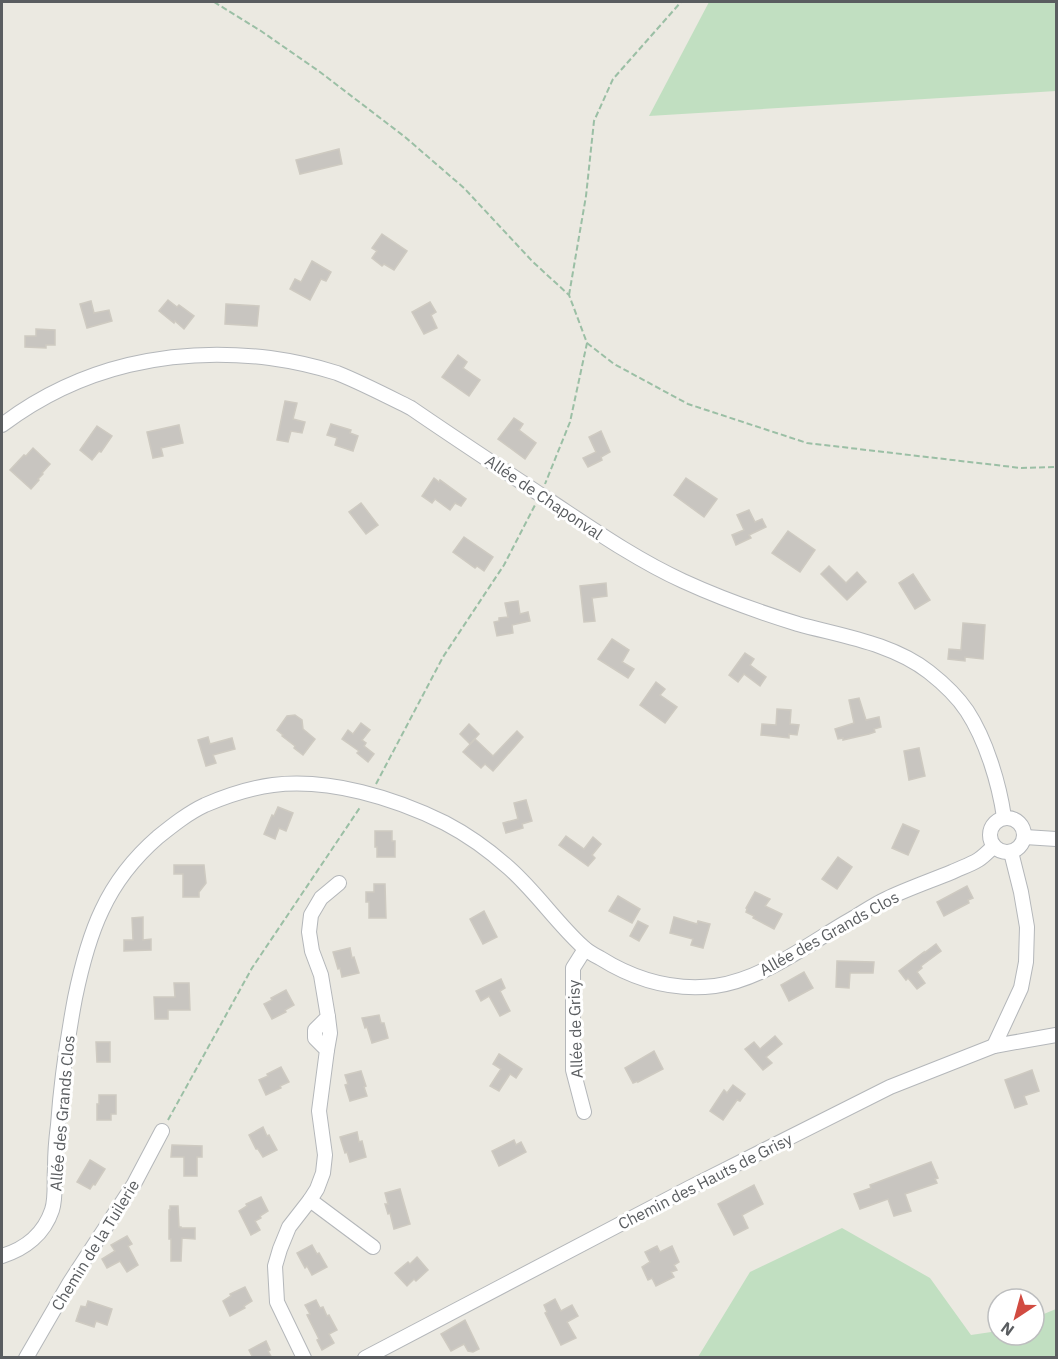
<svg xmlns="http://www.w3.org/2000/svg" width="1058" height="1359" font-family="'IBM Plex Sans',sans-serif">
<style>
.green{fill:#c1dfc1}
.building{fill:#c8c5c0;stroke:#cecac1;stroke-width:1.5}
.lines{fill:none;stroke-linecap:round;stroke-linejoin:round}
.minor-casing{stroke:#b4b7ba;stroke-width:16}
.path{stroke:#9bbfa5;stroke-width:2;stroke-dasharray:6 3;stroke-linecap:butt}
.minor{stroke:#fff;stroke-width:14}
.labels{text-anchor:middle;stroke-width:6;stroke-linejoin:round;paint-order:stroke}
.street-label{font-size:16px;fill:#5a5d60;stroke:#fff}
</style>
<rect width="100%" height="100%" fill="#ebe9e1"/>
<g class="green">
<polygon points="709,2 1056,2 1056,91 649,116"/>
<polygon points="842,1228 930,1278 971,1335 998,1331 998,1335 1034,1335 1034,1318 1056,1309 1056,1357 698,1357 750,1272"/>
</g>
<g class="building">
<polygon points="339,149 342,164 300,174 296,160"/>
<polygon points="382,234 407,251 394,270 384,264 382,266 372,258 377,251 372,248"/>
<polygon points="312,261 331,272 326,281 321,279 310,300 290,289 295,279 301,282"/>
<polygon points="168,300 177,307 179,305 194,316 184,329 175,321 174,323 159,311"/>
<polygon points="91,301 94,313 109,310 112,321 87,328 80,304"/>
<polygon points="430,302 436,312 431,315 437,328 424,334 412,312"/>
<polygon points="226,304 259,306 257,326 225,324"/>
<polygon points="36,329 55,330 55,345 46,345 46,348 25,347 25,336 36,336"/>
<polygon points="458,355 467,362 463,368 480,380 469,396 442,377"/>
<polygon points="285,401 297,403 293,419 305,422 302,433 291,431 288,442 277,440"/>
<polygon points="514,418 523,424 519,430 536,443 525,459 498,439"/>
<polygon points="331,424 351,430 350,433 358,436 353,451 335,445 337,438 327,435"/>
<polygon points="179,425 183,443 161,448 163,456 153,458 147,432"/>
<polygon points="97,426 112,436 101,452 99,451 92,460 80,450"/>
<polygon points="601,431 610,452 601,457 602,460 588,467 583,458 596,452 589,437"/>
<polygon points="33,448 50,464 42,473 43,474 38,479 39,480 31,489 10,470 24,455 26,456"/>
<polygon points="434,478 439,482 440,480 466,499 461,506 455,503 450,510 435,499 432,503 422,496"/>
<polygon points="686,478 717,499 704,517 674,495"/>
<polygon points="361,503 378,525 366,534 349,512"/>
<polygon points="749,510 755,522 762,519 766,527 749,535 751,538 736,545 732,535 744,530 737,515"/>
<polygon points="788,531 815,550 800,572 772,553"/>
<polygon points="464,537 493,557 484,571 477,566 475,568 453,552"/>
<polygon points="829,566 846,583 857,572 866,582 847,600 821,574"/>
<polygon points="913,574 930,600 915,609 899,583"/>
<polygon points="606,583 607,596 592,598 595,621 584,622 580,586"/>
<polygon points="518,601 520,614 528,612 530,621 512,625 513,633 497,636 494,622 499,621 499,618 508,617 505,603"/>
<polygon points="963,623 985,625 983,659 965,657 965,661 948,659 949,649 961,650"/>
<polygon points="612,639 629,650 622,662 634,669 628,678 598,659"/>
<polygon points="745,653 754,659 750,665 766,677 760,686 744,674 738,682 729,675"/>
<polygon points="656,682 665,689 660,695 677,707 665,723 640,705"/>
<polygon points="859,698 866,720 879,717 881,727 874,729 875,732 869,734 843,740 843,738 838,739 835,729 854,723 849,700"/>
<polygon points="777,709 791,710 790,724 799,725 797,735 789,734 789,738 761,735 762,724 776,725"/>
<polygon points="295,715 302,720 303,729 315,739 303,755 294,748 295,746 282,736 283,735 277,730 287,716"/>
<polygon points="361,723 370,730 362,740 366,743 364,746 374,754 368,762 357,753 359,751 342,739 348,730 353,734"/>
<polygon points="469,724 479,734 470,744 460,734"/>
<polygon points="517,731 523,737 493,771 485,764 481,768 463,752 475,739 493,756"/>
<polygon points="208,737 210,744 232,738 235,749 213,755 216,763 206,766 198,740"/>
<polygon points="919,748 925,776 909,780 904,751"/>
<polygon points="526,800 532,821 522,824 523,828 506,833 503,823 518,819 514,803"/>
<polygon points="278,807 293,813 286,831 279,828 275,839 264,834 272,815 274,816"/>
<polygon points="903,824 919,831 908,855 892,848"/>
<polygon points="375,831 392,831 392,841 395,841 395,857 377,857 377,847 375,847"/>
<polygon points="566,836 584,849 593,837 601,844 592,855 595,858 588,866 559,845"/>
<polygon points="838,857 852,867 837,889 822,879"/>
<polygon points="174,865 204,865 206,883 199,892 199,897 183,897 183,874 174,874"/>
<polygon points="374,884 385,884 386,918 369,918 369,902 366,902 366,892 374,892"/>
<polygon points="967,886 973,898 968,900 969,903 944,916 937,902"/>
<polygon points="755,892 770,899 765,906 782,914 774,929 753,918 754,916 746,912 747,909 746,908"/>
<polygon points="618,896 640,909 632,923 609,911"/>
<polygon points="484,911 497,937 483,944 470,919"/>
<polygon points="143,917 143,940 151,939 151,950 124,951 124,940 133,940 132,918"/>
<polygon points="674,917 697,924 698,921 710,924 703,948 691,945 693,939 670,933"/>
<polygon points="638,921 648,926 639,941 630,936"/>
<polygon points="936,944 941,951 921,966 922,968 917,972 925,983 917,989 908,978 906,980 899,971 924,952 924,953"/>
<polygon points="350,948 352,958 354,957 359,973 342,977 340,968 338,969 333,952"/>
<polygon points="837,961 874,962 873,973 850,973 849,988 836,987"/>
<polygon points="804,972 813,988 789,1001 781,985"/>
<polygon points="501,979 505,988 500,991 510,1011 500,1016 489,996 481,1001 476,991"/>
<polygon points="174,983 189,983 190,1010 168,1010 168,1019 155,1019 154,997 175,997"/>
<polygon points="286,990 294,1005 285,1010 286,1012 272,1019 264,1004 272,1000 271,998"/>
<polygon points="379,1015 381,1023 384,1023 388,1038 372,1043 367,1027 365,1028 362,1018"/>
<polygon points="775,1036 782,1044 766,1057 772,1063 763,1070 745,1049 754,1042 760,1049"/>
<polygon points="96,1042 110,1042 110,1062 97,1062"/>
<polygon points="654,1051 663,1069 638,1082 638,1081 633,1083 625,1068"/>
<polygon points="499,1054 522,1069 516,1078 510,1074 499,1091 490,1086 501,1069 493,1064"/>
<polygon points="281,1067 289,1082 280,1086 281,1088 266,1095 259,1080 268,1076 267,1074"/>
<polygon points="1032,1070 1039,1091 1024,1096 1027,1104 1015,1108 1005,1080"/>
<polygon points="361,1071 366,1086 364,1087 367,1096 350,1101 345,1085 348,1084 345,1075"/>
<polygon points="733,1085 745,1094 740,1101 737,1100 723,1120 710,1111 724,1090 727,1093"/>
<polygon points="99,1095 116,1095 116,1114 111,1114 111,1120 97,1120 97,1104 99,1104"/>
<polygon points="263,1127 267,1136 269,1135 277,1150 263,1157 258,1149 256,1149 249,1135"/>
<polygon points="357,1132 359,1142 362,1141 366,1157 350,1162 347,1152 345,1153 340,1137"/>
<polygon points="514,1140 516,1145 521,1142 526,1152 499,1166 492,1151"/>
<polygon points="172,1145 202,1146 202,1157 197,1157 197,1176 184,1176 184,1157 171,1157"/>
<polygon points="90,1160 105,1169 95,1185 93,1184 90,1189 77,1182"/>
<polygon points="931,1162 938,1178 935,1179 937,1183 905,1194 911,1211 894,1216 888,1199 860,1209 854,1194 871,1188 870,1185"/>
<polygon points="754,1185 763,1204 742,1215 748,1228 734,1235 718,1204"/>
<polygon points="400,1189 410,1224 394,1229 390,1213 388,1214 385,1204 388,1204 385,1193"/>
<polygon points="261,1197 268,1211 260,1216 261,1218 255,1221 260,1230 251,1235 239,1211 247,1206 246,1204"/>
<polygon points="170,1206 178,1206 179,1227 181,1227 181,1228 195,1228 195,1239 182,1238 181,1261 171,1261 171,1239 169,1239 169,1210 170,1210"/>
<polygon points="127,1236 132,1244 128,1246 138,1265 127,1272 120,1261 107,1268 102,1259 115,1251 111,1245"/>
<polygon points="312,1245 317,1254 319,1253 327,1267 312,1275 307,1266 305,1268 297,1253"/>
<polygon points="657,1246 660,1252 672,1246 679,1262 674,1265 677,1270 671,1272 674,1277 656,1286 652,1278 648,1280 642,1267 650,1262 645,1252"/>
<polygon points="417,1257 428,1270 416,1281 414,1279 407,1286 395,1273 408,1262 410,1264"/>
<polygon points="245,1287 252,1301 244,1306 245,1308 230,1316 223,1301 231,1296 230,1294"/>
<polygon points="555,1299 561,1311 572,1305 578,1316 567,1322 576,1338 561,1345 545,1313 547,1312 544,1305"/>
<polygon points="316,1300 320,1308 323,1307 327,1316 329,1315 337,1330 329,1334 334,1343 322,1350 317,1340 319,1339 307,1315 310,1314 305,1305"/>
<polygon points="88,1301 112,1309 107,1325 96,1321 94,1327 76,1321 81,1306 86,1307"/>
<polygon points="465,1320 479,1349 473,1352 468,1351 464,1344 451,1351 441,1334"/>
<polygon points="266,1341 270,1350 268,1351 272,1358 253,1358 249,1350"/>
</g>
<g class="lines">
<defs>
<g id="minor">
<path d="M2 425C80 366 173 346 270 358 292 361 315 366 337 373 362 383 387 396 411 408 456 439 502 469 547 499 591 528 635 559 683 581 720 598 759 612 798 624 841 636 892 643 929 672 943 683 957 696 967 711 986 740 999 783 1004 817"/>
<circle cx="1007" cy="835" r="17"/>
<polyline points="1025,837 1056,839"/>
<polyline points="994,1046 1021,988 1026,962 1027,927 1021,892 1011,852"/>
<polyline points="327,1050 330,1033 328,1017"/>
<polyline points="584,1112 573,1070 573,968 585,949"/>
<polyline points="310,1200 373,1247"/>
<path d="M2 1256C25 1249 44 1234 52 1210 56 1198 54 1182 55 1168 55 1154 56 1140 58 1125 61 1082 67 1041 75 998 81 969 89 937 102 910 115 882 135 857 158 837 173 825 188 813 205 805 226 796 250 788 273 785 329 778 395 798 445 823 468 835 490 851 509 868 536 892 556 922 582 946 587 951 594 955 600 958 635 980 674 991 715 986 765 979 812 941 855 917 865 911 875 904 886 899 907 889 930 881 952 872 960 868 970 865 978 860 983 857 989 851 994 846"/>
<polyline points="26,1358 70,1282 134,1184 162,1131"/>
<polyline points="304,1358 277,1302 275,1266 280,1249 289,1227 310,1200 317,1189 323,1173 325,1155 319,1111 327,1050 315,1038 315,1030 328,1017 321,975 312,951 309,932 311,915 321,898 339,883"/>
<polyline points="365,1358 689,1188 890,1087 994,1046 1056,1035"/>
</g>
</defs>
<use href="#minor" class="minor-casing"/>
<g class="path">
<polyline points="214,2 261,31 320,72 405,137 464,188 533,262 569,295 587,343 570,422 545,484"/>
<polyline points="569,295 586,196 594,121 613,79 681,2"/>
<polyline points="587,343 614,364 688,404 807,443 1021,468 1056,467"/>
<polyline points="376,784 443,657 504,565 535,505"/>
<polyline points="168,1120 252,968 361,806"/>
</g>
<use href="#minor" class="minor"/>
</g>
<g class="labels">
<g class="street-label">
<text transform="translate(544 497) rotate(34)" y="6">Allée de Chaponval</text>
<text transform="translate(829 933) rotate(-29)" y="6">Allée des Grands Clos</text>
<text transform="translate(575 1029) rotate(-92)" y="6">Allée de Grisy</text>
<text transform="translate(62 1113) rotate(-85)" y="6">Allée des Grands Clos</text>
<text transform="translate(705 1181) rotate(-27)" y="6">Chemin des Hauts de Grisy</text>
<text transform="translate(95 1245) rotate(-58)" y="6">Chemin de la Tuilerie</text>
</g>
</g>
<rect width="1058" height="1359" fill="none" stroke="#5a5d60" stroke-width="6"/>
<g transform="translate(1016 1317) rotate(216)"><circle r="28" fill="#ffffff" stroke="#bdbebf" stroke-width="1.5"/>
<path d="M0-4.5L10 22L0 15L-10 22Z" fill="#d14b41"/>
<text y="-9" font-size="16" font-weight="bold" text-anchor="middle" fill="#5a5d60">N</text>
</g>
</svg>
